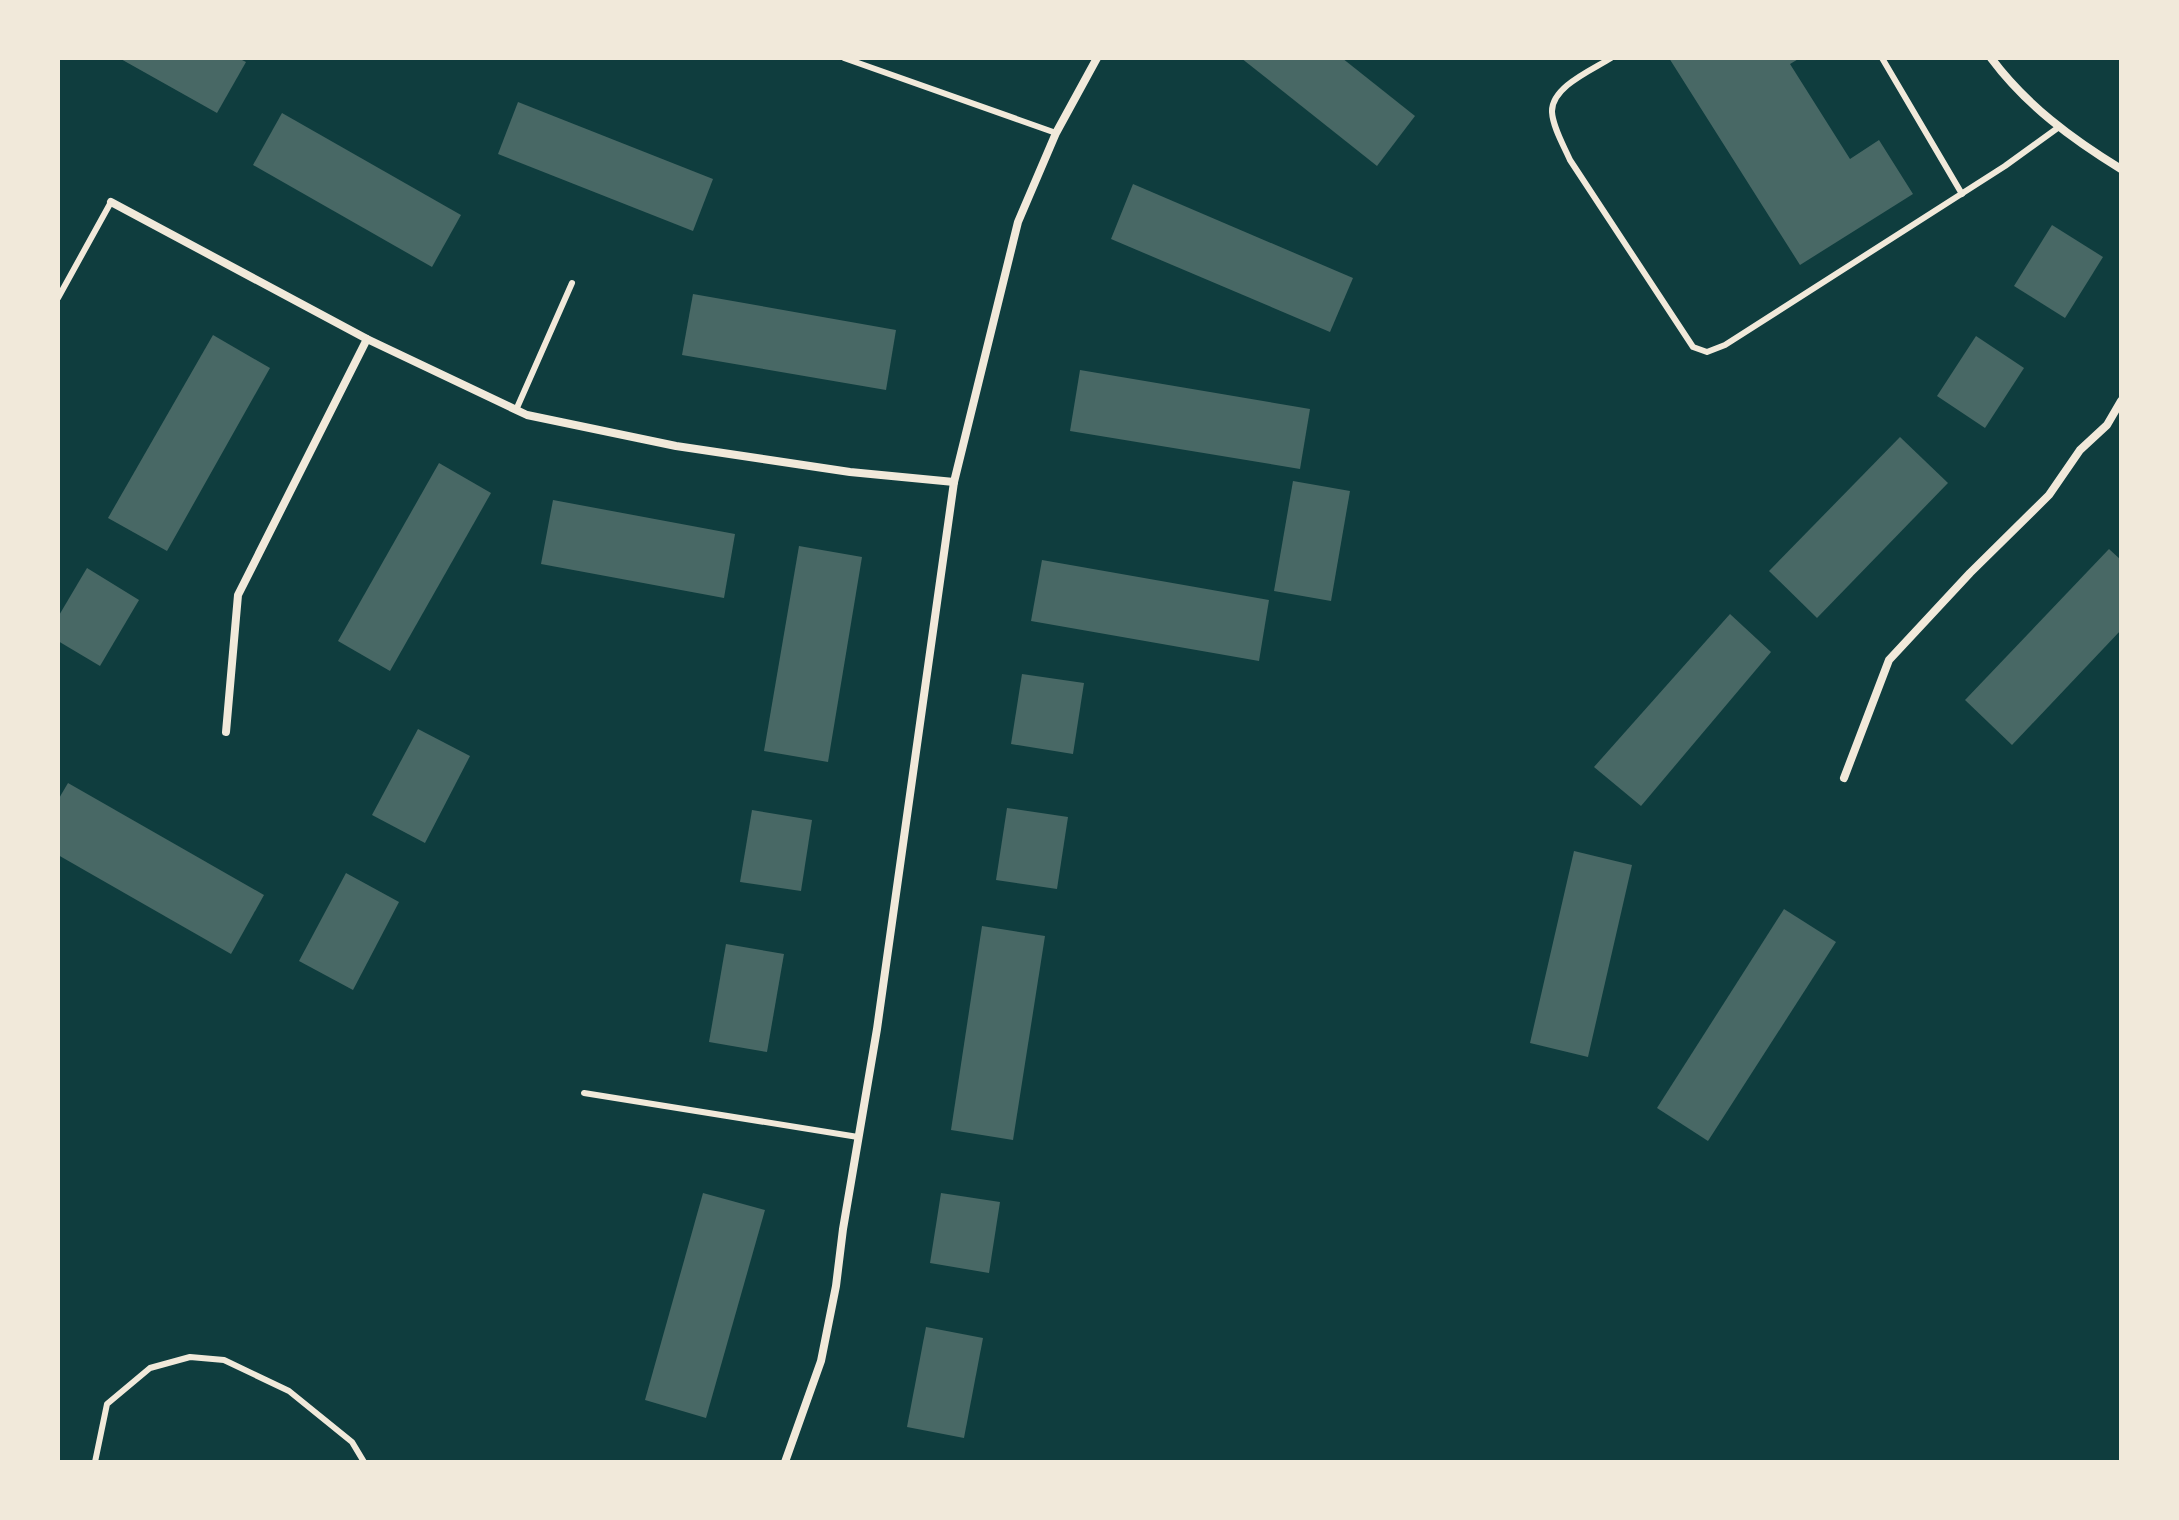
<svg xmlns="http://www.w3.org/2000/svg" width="2179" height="1520" font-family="Inter,sans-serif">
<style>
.building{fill:#486865}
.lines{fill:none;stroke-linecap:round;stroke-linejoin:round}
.service{stroke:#f1e9da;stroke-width:6}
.minor{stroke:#f1e9da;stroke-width:8}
</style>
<rect width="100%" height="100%" fill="#0f3d3e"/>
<g class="building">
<polygon points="119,58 238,58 246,62 217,113"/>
<polygon points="1241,58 1342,58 1415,116 1377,166"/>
<polygon points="1669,58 1800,58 1790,64 1850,159 1879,140 1913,194 1800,265"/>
<polygon points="518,102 713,179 693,231 498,154"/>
<polygon points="282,113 461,215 432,267 253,165"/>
<polygon points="1133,184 1353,278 1330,332 1111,239"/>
<polygon points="2052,225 2103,257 2065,318 2014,286"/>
<polygon points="693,294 896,330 886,390 682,355"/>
<polygon points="213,335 270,368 167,551 108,518"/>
<polygon points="1976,336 2024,368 1985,428 1937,396"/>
<polygon points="1080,370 1310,409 1300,469 1070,431"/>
<polygon points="1900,437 1948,483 1817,618 1769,571"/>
<polygon points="439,463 491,493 390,671 338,641"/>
<polygon points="1293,481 1350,491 1331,601 1274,591"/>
<polygon points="553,500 735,534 724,598 541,564"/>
<polygon points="799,546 862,557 828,762 764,751"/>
<polygon points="2109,549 2121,560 2121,630 2012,745 1965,700"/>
<polygon points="1042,560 1269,600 1259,661 1031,621"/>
<polygon points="87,568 139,600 100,666 58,641 58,617"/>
<polygon points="1730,614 1771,652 1641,806 1594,767"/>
<polygon points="1022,674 1084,683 1073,754 1011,744"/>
<polygon points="418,729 470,756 425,843 372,815"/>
<polygon points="68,783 264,895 231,954 58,855 58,800"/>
<polygon points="1007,808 1068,817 1057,889 996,880"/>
<polygon points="752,810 812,820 801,891 740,882"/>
<polygon points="1574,851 1632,865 1588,1057 1530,1043"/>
<polygon points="346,873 399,902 353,990 299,961"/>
<polygon points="1784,909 1836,942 1708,1141 1657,1108"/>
<polygon points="982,926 1045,936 1013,1140 951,1130"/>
<polygon points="726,944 784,954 767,1052 709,1042"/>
<polygon points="703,1193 765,1210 706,1418 645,1400"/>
<polygon points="941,1193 1000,1202 989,1273 930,1263"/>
<polygon points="926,1327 983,1338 964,1438 907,1427"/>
</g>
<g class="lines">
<g class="service">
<polyline points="844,58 1056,133"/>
<path d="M1611 58C1592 70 1551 87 1552 112 1553 128 1564 146 1570 160L1693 347 1707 352 1725 345 2005 166 2059 127"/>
<polyline points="1882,58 1962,194"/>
<polyline points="58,298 111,202"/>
<polyline points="516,410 572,283"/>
<polyline points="584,1093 858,1137"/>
<polyline points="95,1462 107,1404 150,1368 190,1357 224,1360 289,1391 352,1442 364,1462"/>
</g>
<g class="minor">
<path d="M1991 58C2026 105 2072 139 2121 169"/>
<polyline points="111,202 367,339 527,415 676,446 850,472 954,482"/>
<polyline points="226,732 238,595 367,339"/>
<polyline points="1844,778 1889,660 1970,573 2049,495 2080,450 2107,425 2121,401"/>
<polyline points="785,1462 821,1361 836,1286 843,1229 877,1029 954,482 1018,222 1056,133 1097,58"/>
</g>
</g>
<rect width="2179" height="1520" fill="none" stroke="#f1e9da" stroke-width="120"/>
</svg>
